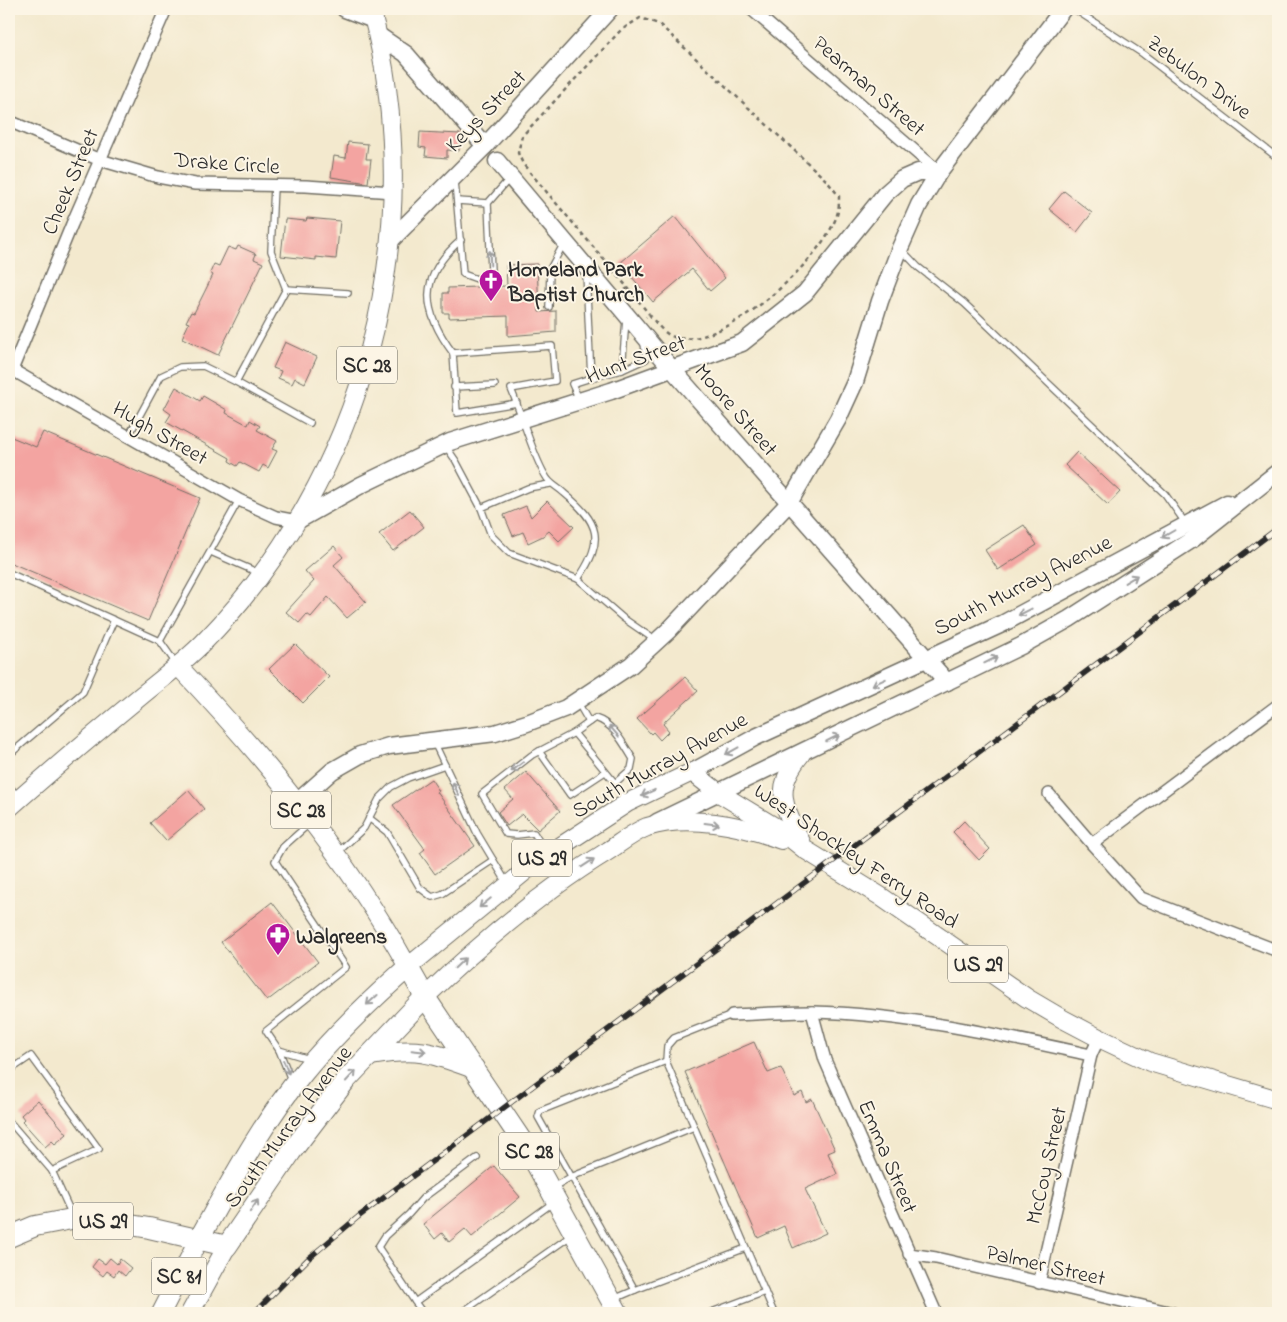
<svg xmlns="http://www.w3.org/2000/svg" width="1287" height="1322" font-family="'Indie Flower',sans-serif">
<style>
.building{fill:#f3a4a1}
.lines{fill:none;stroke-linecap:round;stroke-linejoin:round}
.lane-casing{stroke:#716e64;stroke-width:8}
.street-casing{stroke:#716e64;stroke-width:14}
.secondary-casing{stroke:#716e64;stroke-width:19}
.primary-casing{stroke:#716e64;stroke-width:20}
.highway-casing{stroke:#716e64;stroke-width:22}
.path{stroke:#716e64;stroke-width:2.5;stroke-dasharray:4 4;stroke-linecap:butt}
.lane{stroke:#fff;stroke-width:5.5}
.street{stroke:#fff;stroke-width:11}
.secondary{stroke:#fff;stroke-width:16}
.primary{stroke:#fff;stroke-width:18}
.highway{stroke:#fff;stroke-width:20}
.rail-casing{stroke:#2b2b2b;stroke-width:5.5}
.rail{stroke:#fcf5e5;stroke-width:4;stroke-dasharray:11;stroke-linecap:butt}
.oneway{stroke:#a0a0a0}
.labels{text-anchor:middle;stroke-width:4;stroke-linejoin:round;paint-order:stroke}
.shield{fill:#fcf5e5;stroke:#6a6863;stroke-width:1}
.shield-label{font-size:21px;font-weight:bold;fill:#2b2b2b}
.street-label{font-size:22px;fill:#2b2b2b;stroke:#fcf5e5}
.poi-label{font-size:22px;font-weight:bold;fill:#2b2b2b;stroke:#fcf5e5;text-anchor:start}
</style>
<rect width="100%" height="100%" fill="#fcf5e5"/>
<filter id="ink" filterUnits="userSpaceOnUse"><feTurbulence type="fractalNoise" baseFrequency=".02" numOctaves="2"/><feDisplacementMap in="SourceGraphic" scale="10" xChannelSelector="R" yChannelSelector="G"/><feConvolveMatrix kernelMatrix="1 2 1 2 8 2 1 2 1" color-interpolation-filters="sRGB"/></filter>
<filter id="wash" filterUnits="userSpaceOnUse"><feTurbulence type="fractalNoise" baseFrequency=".0096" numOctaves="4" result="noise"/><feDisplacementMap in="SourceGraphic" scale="20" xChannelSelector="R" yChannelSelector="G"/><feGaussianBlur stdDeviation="1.12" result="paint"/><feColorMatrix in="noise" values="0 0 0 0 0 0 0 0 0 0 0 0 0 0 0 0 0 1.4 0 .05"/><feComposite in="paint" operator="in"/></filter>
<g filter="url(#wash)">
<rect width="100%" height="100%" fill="#f3e9ce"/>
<g id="blocks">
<g class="building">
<polygon points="420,132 460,134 459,151 447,150 447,158 425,156 426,148 419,147"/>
<polygon points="348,142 368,144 366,159 371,159 368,183 331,177 334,156 346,158"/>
<polygon points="1064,191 1092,213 1077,232 1049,209"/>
<polygon points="675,216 725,278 710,291 692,269 653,302 620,263"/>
<polygon points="307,218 340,221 336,259 316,257 316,260 281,256 285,219 306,221"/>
<polygon points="238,246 256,254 254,259 263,263 218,355 182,338 189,323 186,322 191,312 194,313 213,275 210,273 214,264 219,266 228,247 236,250"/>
<polygon points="537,264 539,312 556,311 556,332 508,336 508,316 449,318 449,313 443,313 443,293 448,293 448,288 507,286 506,265"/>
<polygon points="285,342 317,357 305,383 295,378 292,384 278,378 281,371 273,368"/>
<polygon points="176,387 200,401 203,396 227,410 226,413 248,425 250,420 260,426 257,430 277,441 272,449 277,451 268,468 263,465 259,472 240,462 237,466 229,461 230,458 166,422 171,414 164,409"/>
<polygon points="43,432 200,498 148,621 9,562 9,436 36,447"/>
<polygon points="1077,452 1120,492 1108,505 1065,465"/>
<polygon points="547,501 574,527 559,541 549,531 543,536 528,543 523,532 513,536 504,515 526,506 531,517"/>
<polygon points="410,510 424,527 393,551 379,534"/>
<polygon points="1024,525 1037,545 998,570 985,550"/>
<polygon points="334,546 343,557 334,565 366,602 347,618 328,597 311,617 307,614 299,623 286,612 314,581 305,571"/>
<polygon points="295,644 329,677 303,703 269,669"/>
<polygon points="685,677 698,691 666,720 663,724 669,731 660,740 653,732 651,734 637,719"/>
<polygon points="526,772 560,811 538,830 522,814 507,826 498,812 513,799 505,790"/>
<polygon points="431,779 439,791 437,792 475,846 435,874 420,853 425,849 393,805"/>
<polygon points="188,790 204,809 166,841 150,823"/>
<polygon points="964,821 990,849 979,860 953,832"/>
<polygon points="272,902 318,962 267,1001 221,942"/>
<polygon points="754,1042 768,1073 781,1068 794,1096 802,1092 806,1102 812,1099 835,1150 828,1153 837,1174 805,1189 826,1233 793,1248 784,1226 758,1238 685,1072"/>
<polygon points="38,1100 67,1134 55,1144 52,1141 45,1147 22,1121 24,1119 21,1115"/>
<polygon points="494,1166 520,1197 472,1237 465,1229 449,1242 442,1233 435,1239 423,1224"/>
<polygon points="110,1258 117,1264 120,1259 131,1268 125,1276 118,1270 114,1276 107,1271 103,1276 92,1267 98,1259 105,1264"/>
</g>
</g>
</g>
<g filter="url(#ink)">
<use href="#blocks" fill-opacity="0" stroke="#716e64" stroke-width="1"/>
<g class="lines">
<defs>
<g id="lane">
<polyline points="1074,9 1143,54 1278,158"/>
<polyline points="455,181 463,274 477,279 486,278 491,271 488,203 509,179"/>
<polyline points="457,201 488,203"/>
<polyline points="902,250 918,267 964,303 1165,494 1186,524"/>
<polyline points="286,289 348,293"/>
<polyline points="549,307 550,269 564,243"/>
<path d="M453 353C421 310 418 277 461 240"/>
<polyline points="622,370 646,359 644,343"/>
<polyline points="591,378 622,370 626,319"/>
<polyline points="236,382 310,423"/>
<polyline points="454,387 495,385"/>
<polyline points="579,399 572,384 591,378 586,273"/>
<path d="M517 403 457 413 453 353 552 346 555 381 511 389C522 415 532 453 545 475 550 485 557 486 564 493 600 523 605 540 578 579"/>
<polyline points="128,437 161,376 180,367 203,366 236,382 286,289 271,251 274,186"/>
<polyline points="445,445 456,461 481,508 491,535 509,553 578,579 623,618 655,640"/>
<polyline points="481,508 528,488 550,484"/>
<polyline points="211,552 259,573"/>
<polyline points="9,573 114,620"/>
<polyline points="160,641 239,500"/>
<polyline points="578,703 589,722"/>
<polyline points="434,742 477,833 507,883"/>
<polyline points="539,751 570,795 605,772"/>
<polyline points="9,755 83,692 114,620 160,641 177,665"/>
<path d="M615 783 631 769 633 759C623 743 614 724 595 718L574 733 615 783 626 802"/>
<polyline points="9,786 19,798"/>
<polyline points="369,818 387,832 420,888 432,897 442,894 493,860"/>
<polyline points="337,853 364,828 379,799 391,787 408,778 445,765"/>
<polyline points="547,854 534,833 517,835 506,834 482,794 532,755 574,733"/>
<polyline points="279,1050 266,1031 346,967 275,861 283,847 310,823"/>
<polyline points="666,1061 667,1046 674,1038 732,1015"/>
<polyline points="9,1071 31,1056 99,1149 52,1171"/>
<polyline points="291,1080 279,1050 309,1059"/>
<polyline points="9,1121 52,1171 72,1215"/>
<polyline points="553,1187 571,1177 694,1127"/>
<path d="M746 1248 635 1290 538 1117 540 1111 666 1061C702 1145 738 1229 774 1313"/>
<polyline points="614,1299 635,1290"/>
<polyline points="415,1302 378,1247 385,1236 409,1214 423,1198 477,1158"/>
<polyline points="423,1313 415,1302 554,1202"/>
<polyline points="461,1313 572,1235"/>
<polyline points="709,1313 765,1292"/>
</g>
<g id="street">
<polyline points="751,9 939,172"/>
<polyline points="9,121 100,160 158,177 195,184 306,186 393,192"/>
<polyline points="9,368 239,500 276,517 297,521"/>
<polyline points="12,370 72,224 166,9"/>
<polyline points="1278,705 1092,844 1141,898 1278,951"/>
<polyline points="1049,794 1092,844"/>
<polyline points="812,1012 825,1060 936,1313"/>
<path d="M732 1015C759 1014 786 1012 812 1012 907 1014 999 1035 1091 1055L1099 1038"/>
<polyline points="909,1254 936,1258 1173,1313"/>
<polyline points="1039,1283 1091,1055"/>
</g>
<g id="secondary">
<polyline points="345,9 374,20"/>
<polyline points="378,35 406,54 485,146"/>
<polyline points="497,161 672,369 947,682"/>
<polyline points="390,241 485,146 610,9"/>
<polyline points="297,521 361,485 450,442 611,391 742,343 805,293 885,194 902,179 918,172 939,172"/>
<polyline points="692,772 756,737 1002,624 1227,503"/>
<polyline points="296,803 332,771 360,755 389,746 495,733 527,723 566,708 631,665 669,630 789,503 838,419 855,382 880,301 900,248 919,205 939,172 1063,9"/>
<polyline points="657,822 1021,646 1069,619 1193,539 1278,472"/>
</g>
<g id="primary">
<path d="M178 666C264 757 347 857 408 967L535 863 627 803 692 772 719 793 780 830 804 849 880 896 1027 998 1061 1018 1099 1038 1150 1062 1278 1100"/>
<path d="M801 754C772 790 784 806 802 844"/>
<path d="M9 808C52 770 97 732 142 695 163 678 184 662 203 643 365 478 431 232 371 9"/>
<path d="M425 997C482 942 541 892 608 851 620 843 634 832 647 827 687 814 743 825 781 840"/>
<polyline points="161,1313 199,1239"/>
<polyline points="190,1313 227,1246"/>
</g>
<g id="highway">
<path d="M371 1055C418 1047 430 1052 474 1068"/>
<polyline points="9,1237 35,1226 82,1217 149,1228 227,1246 291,1152 346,1080 425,997"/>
<path d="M199 1239C231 1182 262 1123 304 1072 335 1034 371 1000 408 967L425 997 530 1153 618 1313"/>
</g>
</defs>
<use href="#lane" class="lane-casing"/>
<use href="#street" class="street-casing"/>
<use href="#secondary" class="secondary-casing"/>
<use href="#primary" class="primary-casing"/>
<use href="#highway" class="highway-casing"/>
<g class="path">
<polyline points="628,288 649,314"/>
<path d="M625 290 628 288 523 164 518 153 522 136 621 30 640 18 659 24 826 180 839 196C839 202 839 209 837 215 824 258 723 352 674 337 664 334 656 323 649 314L646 317"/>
</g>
<use href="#lane" class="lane"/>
<use href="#street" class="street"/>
<use href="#secondary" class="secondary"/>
<use href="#primary" class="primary"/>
<use href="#highway" class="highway"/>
<defs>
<polyline id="rail" points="254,1313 309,1258 358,1217 1278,528"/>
</defs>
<use href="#rail" class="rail-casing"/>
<use href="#rail" class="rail"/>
</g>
<defs><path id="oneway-shaft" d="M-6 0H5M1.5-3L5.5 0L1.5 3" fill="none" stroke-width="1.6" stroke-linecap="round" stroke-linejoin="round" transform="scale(1.25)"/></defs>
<g class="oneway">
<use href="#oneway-shaft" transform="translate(490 258) rotate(-92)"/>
<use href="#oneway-shaft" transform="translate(1168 534) rotate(150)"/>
<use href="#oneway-shaft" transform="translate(1131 579) rotate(-31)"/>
<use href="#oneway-shaft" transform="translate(1025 612) rotate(153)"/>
<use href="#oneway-shaft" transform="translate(991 660) rotate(-26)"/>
<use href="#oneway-shaft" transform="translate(879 682) rotate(155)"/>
<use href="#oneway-shaft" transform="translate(614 731) rotate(-131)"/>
<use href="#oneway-shaft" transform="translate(833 738) rotate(-26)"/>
<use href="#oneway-shaft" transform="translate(732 751) rotate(151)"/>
<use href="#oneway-shaft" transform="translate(517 767) rotate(142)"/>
<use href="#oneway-shaft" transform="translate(456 789) rotate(-114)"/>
<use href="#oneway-shaft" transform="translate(648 793) rotate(155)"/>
<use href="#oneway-shaft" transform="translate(712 824) rotate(7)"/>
<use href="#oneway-shaft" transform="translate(588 863) rotate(-33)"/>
<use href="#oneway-shaft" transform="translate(485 903) rotate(141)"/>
<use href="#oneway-shaft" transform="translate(460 963) rotate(-44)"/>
<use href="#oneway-shaft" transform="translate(372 1000) rotate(138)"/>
<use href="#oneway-shaft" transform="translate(419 1051) rotate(6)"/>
<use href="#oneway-shaft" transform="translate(286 1067) rotate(68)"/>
<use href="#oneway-shaft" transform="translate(351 1076) rotate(-47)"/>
<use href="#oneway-shaft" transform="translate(254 1206) rotate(-56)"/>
</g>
</g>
<defs>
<symbol id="church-pin" viewBox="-11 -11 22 30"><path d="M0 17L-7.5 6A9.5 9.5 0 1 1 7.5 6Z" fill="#b5179e" stroke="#fcf5e5"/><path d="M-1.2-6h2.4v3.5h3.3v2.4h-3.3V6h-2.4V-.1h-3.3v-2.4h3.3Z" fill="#fff"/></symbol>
<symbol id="pharmacy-pin" viewBox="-11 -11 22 30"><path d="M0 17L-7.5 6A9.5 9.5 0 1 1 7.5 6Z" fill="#b5179e" stroke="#fcf5e5"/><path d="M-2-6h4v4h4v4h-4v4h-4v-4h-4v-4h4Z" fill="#fff"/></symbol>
</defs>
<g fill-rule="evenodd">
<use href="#church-pin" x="477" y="267" width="28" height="38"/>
<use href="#pharmacy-pin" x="264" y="921" width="28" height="38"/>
</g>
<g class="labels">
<g class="shield">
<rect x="337" y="346.5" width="60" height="37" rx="4"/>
<rect x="271" y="791.5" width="60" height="37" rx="4"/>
<rect x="512" y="839.5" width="60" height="37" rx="4"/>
<rect x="948" y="945.5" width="60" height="37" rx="4"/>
<rect x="499" y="1132.5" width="60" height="37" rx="4"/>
<rect x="73" y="1202.5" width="60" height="37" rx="4"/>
<rect x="151.5" y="1257.5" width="55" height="37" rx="4"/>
</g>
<g class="shield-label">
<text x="367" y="372">SC 28</text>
<text x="301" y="817">SC 28</text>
<text x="542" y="865">US 29</text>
<text x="978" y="971">US 29</text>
<text x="529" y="1158">SC 28</text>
<text x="103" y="1228">US 29</text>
<text x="179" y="1283">SC 81</text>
</g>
<g class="street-label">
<text transform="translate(1200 76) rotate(37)" y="8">Zebulon Drive</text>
<text transform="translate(870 85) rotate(41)" y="8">Pearman Street</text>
<text transform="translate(485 110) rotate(-46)" y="8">Keys Street</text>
<text transform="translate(227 162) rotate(4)" y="8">Drake Circle</text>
<text transform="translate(69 181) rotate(-67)" y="8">Cheek Street</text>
<text transform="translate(635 358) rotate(-20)" y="8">Hunt Street</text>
<text transform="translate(737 409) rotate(49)" y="8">Moore Street</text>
<text transform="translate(161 432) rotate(30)" y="8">Hugh Street</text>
<text transform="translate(1022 584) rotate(-27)" y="8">South Murray Avenue</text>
<text transform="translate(659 764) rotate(-29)" y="8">South Murray Avenue</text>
<text transform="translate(857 855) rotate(34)" y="8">West Shockley Ferry Road</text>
<text transform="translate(287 1126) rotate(-53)" y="8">South Murray Avenue</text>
<text transform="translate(889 1156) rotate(67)" y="8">Emma Street</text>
<text transform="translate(1045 1165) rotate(-77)" y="8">McCoy Street</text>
<text transform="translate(1046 1264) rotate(13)" y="8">Palmer Street</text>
</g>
<g class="poi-label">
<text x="508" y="276">Homeland Park<tspan x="508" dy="25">Baptist Church</tspan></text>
<text x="296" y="943">Walgreens</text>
</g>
</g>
<rect width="1287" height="1322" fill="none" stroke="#fcf5e5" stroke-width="30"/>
</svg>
